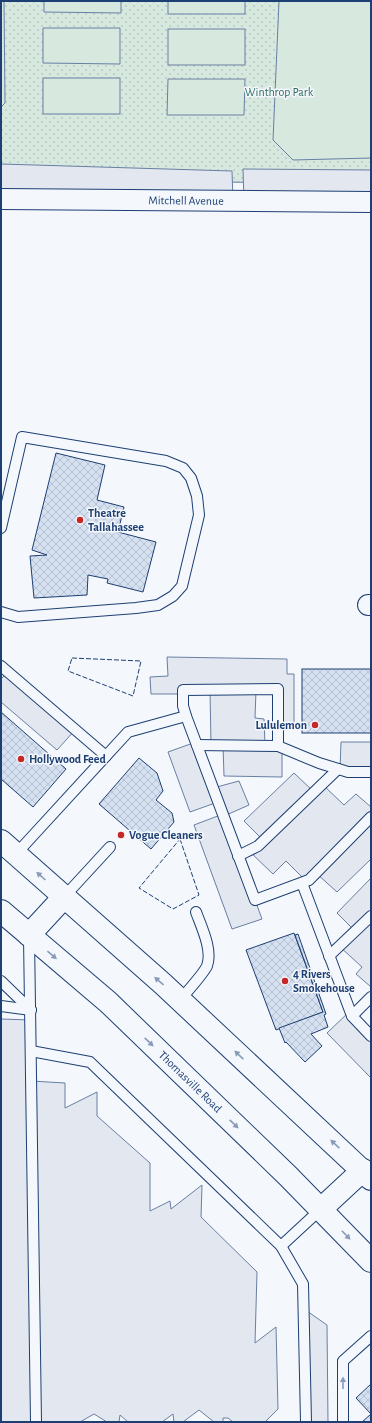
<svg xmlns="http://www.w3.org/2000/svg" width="372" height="1423" font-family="'Alegreya Sans',sans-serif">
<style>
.park{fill:url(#park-dots);stroke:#687fa3}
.garden{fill:#d7e8df;stroke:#687fa3}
.parking{fill:#e3e8f0;stroke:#687fa3}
.building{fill:url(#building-cross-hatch);stroke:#1d3f73}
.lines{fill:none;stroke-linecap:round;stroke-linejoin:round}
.lane-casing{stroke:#1d3f73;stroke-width:12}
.street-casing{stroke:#1d3f73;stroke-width:22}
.primary-casing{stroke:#1d3f73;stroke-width:24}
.lane{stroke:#f4f7fb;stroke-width:10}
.street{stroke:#f4f7fb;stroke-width:20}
.primary{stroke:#f4f7fb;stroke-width:22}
.fence{stroke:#1d3f73;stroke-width:1;stroke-dasharray:5 2;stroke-linecap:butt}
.oneway{fill:#889bb7}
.poi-dot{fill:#c62828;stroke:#f4f7fb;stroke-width:1.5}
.labels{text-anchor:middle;stroke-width:3;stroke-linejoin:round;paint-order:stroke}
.park-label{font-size:12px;fill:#2c6c60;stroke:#f4f7fb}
.street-label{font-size:12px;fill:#1d3f73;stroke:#f4f7fb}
.poi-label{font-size:12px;font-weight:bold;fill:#1d3f73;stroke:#f4f7fb;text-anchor:start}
</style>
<defs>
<pattern id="park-dots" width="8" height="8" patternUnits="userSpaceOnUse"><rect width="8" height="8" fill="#d7e8df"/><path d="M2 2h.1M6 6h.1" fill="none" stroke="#b8c8c3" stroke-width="1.8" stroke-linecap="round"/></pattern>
<pattern id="building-cross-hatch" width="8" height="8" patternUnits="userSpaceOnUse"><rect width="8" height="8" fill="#d5e0f0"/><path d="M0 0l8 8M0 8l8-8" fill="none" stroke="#b6c1d1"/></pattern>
</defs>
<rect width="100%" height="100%" fill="#f4f7fb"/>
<polygon class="park" points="1,1 371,1 371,184 1,179"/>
<g class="garden">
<polygon points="1,1 4,1 5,103 1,107"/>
<polygon points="44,1 121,1 121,13 44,12"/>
<rect x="168" y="1" width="77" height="13"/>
<polygon points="279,1 371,1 371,158 293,160 273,140"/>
<polygon points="43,28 120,28 120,64 43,63"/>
<rect x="168" y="29" width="77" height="36"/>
<rect x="43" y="78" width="77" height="36"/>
<polygon points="168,79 245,79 244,115 167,115"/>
</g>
<g class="parking">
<polygon points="1,164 232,171 233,201 1,199"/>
<polygon points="243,169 371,170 371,202 244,201"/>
<polygon points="167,657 287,659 287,674 294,674 294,724 278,725 278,689 256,690 255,718 264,719 265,745 282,747 282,777 224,776 223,745 211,745 210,690 183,694 151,694 150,677 168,676"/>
<polygon points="8,672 75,730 57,750 1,702 1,679"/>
<polygon points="196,742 213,788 239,781 249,805 224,816 262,919 232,929 194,825 223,814 218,802 190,812 168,752"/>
<polygon points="341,742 371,742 371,772 340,770"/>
<polygon points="294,773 314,792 322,784 344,805 356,794 371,807 371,859 337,892 316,873 306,881 286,861 273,874 248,850 263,840 244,821"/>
<polygon points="371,878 371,987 356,974 362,967 339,946 355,931 337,913"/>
<polygon points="350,1011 371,1036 371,1078 327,1033"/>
<polygon points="1,1019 31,1020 31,1081 65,1083 65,1108 97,1092 97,1116 150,1163 150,1211 170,1201 171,1209 202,1185 201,1217 257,1272 255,1343 276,1327 278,1409 265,1422 233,1422 228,1418 223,1418 223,1422 214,1422 199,1410 183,1422 174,1422 173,1414 162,1422 128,1422 120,1415 119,1422 107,1422 94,1414 80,1422 1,1422"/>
<polygon points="304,1309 327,1325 328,1422 306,1422"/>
</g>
<g class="building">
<polygon points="56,453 105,465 97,500 124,507 118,532 156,542 143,592 107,583 108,579 88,575 87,595 34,598 30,556 47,555 32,550"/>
<rect x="302" y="669" width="69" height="64"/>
<polygon points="1,712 66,769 33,807 1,779"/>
<polygon points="139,758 157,773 163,791 156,800 172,813 174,822 151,849 99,804"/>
<polygon points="294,933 323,1012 276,1030 246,950"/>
<polygon points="298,934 326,1014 324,1015 328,1027 311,1034 322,1046 305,1062 286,1042 285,1043 279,1028 323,1012 295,935"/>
<polygon points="371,1384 371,1422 362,1422 371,1414 356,1398"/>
</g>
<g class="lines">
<defs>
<g id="lane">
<polyline points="1,528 22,437 166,461 183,468 191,478 197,496 199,515 182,586 173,596 158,605 136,608 18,617 1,612"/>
<polyline points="1,666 106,756"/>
<polyline points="197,745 278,746 319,763 348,772 371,772"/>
<polyline points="278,746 278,689 183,690 183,706 186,716 255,900 309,880 371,817"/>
<polyline points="16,854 128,732 186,716"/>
<polyline points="238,856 258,846 338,769"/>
<polyline points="302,883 352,1016 371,1036"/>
<polyline points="64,897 110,847"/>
<polyline points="29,937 36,1422"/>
<polyline points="329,956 371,916"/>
<polyline points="1,981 31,1010"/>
<path d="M180 1000C186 993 204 973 207 966 213 950 201 926 196 912"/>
<polyline points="1,1006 31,1010"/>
<polyline points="352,1016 371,997"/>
<polyline points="31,1051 90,1062 281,1246 303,1284 306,1422"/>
<polyline points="281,1246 321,1209"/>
<polyline points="343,1422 343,1361 371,1336"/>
</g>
<g id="street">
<path id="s1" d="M1 199 371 202"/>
<polyline points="368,605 371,605"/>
</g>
<g id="primary">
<polyline points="1,841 163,984 371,1179"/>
<path id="s2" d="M1 911 108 1002 288 1176 371 1261"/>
<polyline points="29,935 64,897"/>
<polyline points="321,1209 363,1170"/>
</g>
</defs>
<use href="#lane" class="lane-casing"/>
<use href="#street" class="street-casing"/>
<use href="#primary" class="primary-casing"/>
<use href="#lane" class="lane"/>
<use href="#street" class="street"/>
<use href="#primary" class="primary"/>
<g class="fence">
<polygon points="72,658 141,661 133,696 68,671"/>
<polygon points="180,839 199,895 173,909 139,888"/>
</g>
</g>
<defs><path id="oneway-solid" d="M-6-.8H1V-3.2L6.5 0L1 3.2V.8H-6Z"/></defs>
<g class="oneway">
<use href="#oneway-solid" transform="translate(41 876) rotate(-138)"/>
<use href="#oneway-solid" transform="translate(52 955) rotate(40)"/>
<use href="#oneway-solid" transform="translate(159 981) rotate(-139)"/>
<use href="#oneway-solid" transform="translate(149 1042) rotate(44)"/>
<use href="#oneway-solid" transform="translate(239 1055) rotate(-137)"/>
<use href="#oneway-solid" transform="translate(234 1124) rotate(44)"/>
<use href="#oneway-solid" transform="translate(335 1144) rotate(-137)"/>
<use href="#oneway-solid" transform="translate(346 1235) rotate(46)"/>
<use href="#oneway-solid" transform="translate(343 1383) rotate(-90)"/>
</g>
<g class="poi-dot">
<circle cx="80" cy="520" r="4"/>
<circle cx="315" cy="725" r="4"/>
<circle cx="21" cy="759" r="4"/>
<circle cx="121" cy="835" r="4"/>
<circle cx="285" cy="981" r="4"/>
</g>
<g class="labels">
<g class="park-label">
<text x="279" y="96">Winthrop Park</text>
</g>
<g class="street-label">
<text dy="4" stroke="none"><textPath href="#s1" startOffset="185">Mitchell Avenue</textPath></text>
<text dy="4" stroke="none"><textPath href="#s2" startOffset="255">Thomasville Road</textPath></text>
</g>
<g class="poi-label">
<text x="88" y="517">Theatre<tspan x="88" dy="14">Tallahassee</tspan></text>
<text x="307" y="729" text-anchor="end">Lululemon</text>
<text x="29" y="763">Hollywood Feed</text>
<text x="129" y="839">Vogue Cleaners</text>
<text x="293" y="978">4 Rivers<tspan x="293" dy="14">Smokehouse</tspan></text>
</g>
</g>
<rect width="372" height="1423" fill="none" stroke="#1d3f73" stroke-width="4"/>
</svg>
